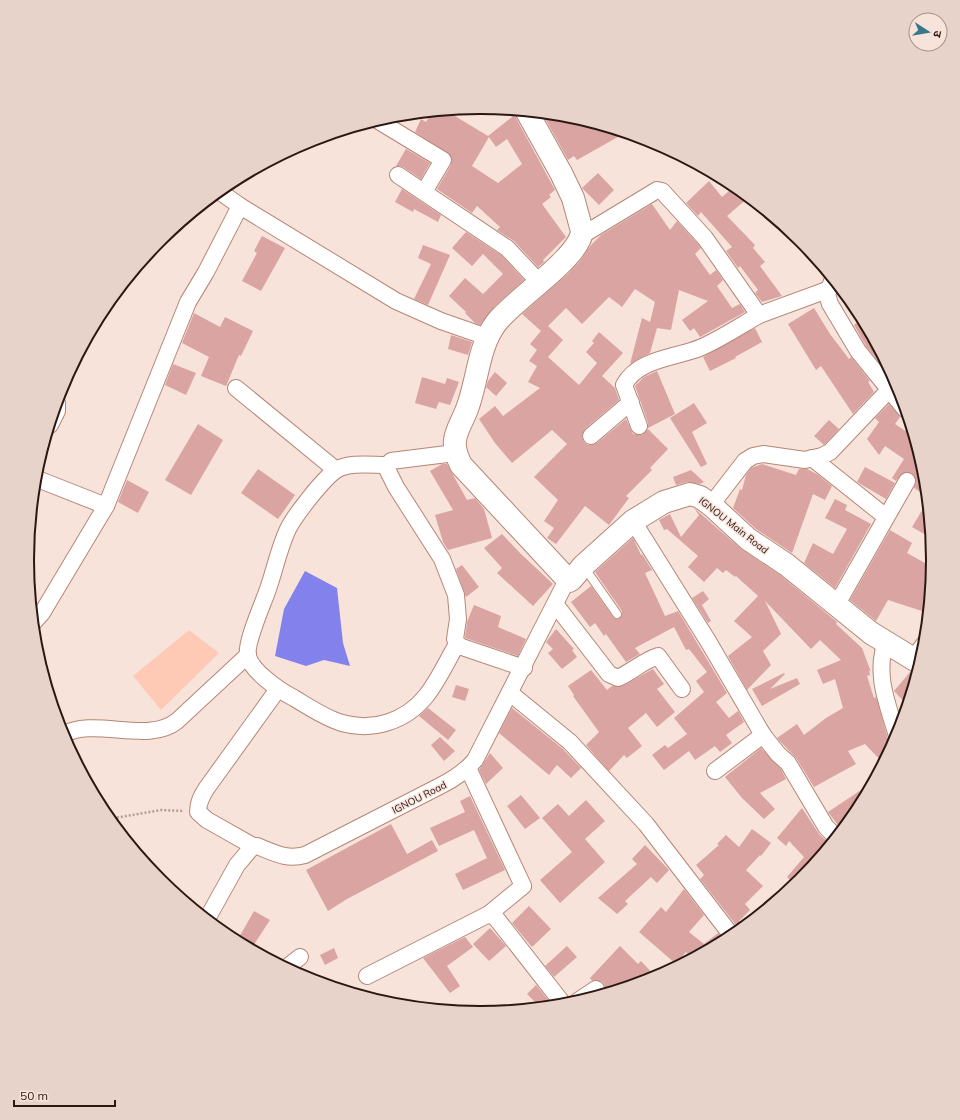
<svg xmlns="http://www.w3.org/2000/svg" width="960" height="1120" font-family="Mulish,'Noto Sans Devanagari',sans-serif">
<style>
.green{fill:#fecab6}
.water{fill:#8382ec}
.building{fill:#daa4a2;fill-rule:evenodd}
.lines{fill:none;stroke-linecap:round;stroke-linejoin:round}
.lane-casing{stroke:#b68674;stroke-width:10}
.street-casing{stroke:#b68674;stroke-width:18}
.secondary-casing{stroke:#b68674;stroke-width:24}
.path{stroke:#b29e96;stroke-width:2.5;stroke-dasharray:2 2;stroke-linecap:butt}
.lane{stroke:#fff;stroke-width:8}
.street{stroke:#fff;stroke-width:16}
.secondary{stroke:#fff;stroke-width:22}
.labels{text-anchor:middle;stroke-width:3;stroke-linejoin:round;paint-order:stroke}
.street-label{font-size:10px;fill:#2b1811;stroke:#f8e3db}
.rim{fill:none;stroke:#2b1811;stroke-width:2}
</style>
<rect width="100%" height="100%" fill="#f8e3db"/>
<polygon class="green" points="189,630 219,653 161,710 133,676"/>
<polygon class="water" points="305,571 337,588 343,643 350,666 324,660 306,666 275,656 284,609"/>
<g class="building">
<path d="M445 110 488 136 512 117 506 110H515L516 118 555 190 549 195 551 197 542 204 566 237 543 260 544 262 538 267 514 241 497 230 500 227 477 206 472 213 437 189 451 165V156L415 132 421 119 426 122 432 112ZM489 137 496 147 507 139 522 164 498 183 472 166Z"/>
<polygon points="542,113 569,116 625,133 577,160 574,156 568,160"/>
<polygon points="406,149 430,163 421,179 403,167 396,166"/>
<polygon points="598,173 614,190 599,205 582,188"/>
<polygon points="709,181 722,197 735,186 749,197 727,216 755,245 753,248 765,262 760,266 782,296 762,302 755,293 758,290 740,266 738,268 726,251 732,247 701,212 698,216 686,203"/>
<polygon points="402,189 441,215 438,222 414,209 413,212 395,202"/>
<polygon points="652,204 670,230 677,221 698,244 701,248 695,254 710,275 716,270 723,280 717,286 732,308 740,304 745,312 700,337 694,328 690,331 682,320 708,301 679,290 671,330 657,328 650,353 630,364 642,318 650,322 655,302 635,289 622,307 609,297 582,324 566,308 548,326 563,340 548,357 579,385 597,363 586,352 594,343 592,341 599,332 623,353 602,376 615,388 619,400 585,429 582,437 584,442 588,445 597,443 626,419 633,434 642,435 648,429 668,449 650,468 652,470 626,496 629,498 609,525 585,506 556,544 547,538 554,528 544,521 558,500 534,477 567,444 552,430 512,463 495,443 479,419 495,406 503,416 540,388 528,382 537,366 529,361 537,350 530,344 541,331 522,314 568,274 580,261 591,245 601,235"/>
<polygon points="466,232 501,255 524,280 496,305 480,325 475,323 465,313 466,312 449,296 465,278 483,294 503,274 483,254 472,266 452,248"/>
<polygon points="262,236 285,248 261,291 242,281 257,253 254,251"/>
<polygon points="423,245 450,255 428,305 414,299 431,264 418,258"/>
<polygon points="814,308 830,334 849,359 851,357 870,381 868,382 874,392 853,414 821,366 816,370 788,324"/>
<polygon points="194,313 220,327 225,317 253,331 241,356 239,355 226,386 201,376 209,357 182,343"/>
<polygon points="862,319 888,367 885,369 866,346 854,325"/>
<polygon points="755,328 762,342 735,357 736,358 710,371 703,357"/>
<polygon points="451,335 472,342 468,355 448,349"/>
<polygon points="173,364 196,373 186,395 165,385"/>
<polygon points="657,371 675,414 648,428 648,423 635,386 644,377"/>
<polygon points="495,372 507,383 496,396 486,387 488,381"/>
<polygon points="422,377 445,384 447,378 459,382 450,405 439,402 436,409 415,403"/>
<polygon points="694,403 707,423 692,432 707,464 701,467 670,418"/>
<polygon points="889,404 900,417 895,424 913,436 924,472 927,496 914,488 916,481 911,473 903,473 896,481 892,478 904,459 885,446 879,455 867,439 879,422 875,418"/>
<polygon points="829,420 839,429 824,445 814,436"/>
<polygon points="198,424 223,440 191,495 165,480"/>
<polygon points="442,464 447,464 467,500 475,498 484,509 492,538 448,550 443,542 435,515 453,510 430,471"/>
<polygon points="762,464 796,475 799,469 807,469 817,474 832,486 825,500 813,494 792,553 756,529 733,508 740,489 742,490 746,475 751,468"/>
<polygon points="865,467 895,483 886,499 857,482"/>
<polygon points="258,469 295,495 278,519 241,493"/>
<polygon points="691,470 704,482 700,484 687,482 676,485 673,477"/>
<polygon points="127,480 149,492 138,513 118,502"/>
<polygon points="835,499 847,505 845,510 871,524 835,588 804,563 813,543 833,554 847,529 825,518"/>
<polygon points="927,502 931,538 912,527"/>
<polygon points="694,508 740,548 780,575 837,622 836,624 862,648 871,672 869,670 870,675 867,676 874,698 876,697 888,739 893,744 883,763 865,744 848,751 856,764 814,787 796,758 777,738 797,724 804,735 826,718 843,708 835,679 823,684 817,670 841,660 820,640 811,649 765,601 781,634 763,651 771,665 747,690 728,656 752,637 734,621 758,596 736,576 735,577 726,570 723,573 717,568 704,582 688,567 698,556 667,529 664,530 659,520 670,514 681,537 699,515"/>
<polygon points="890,530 912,543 907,553 932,567 931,578 926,589 930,591 928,613 888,600 876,621 850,600"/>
<polygon points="502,534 520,553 553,584 533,606 497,573 502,568 484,548"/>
<polygon points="633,538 641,555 642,554 652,570 645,573 665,616 678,611 727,693 716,702 729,718 738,711 744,722 726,735 732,743 720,752 715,746 695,760 689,751 664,770 652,755 665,745 668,748 687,734 674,718 704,692 696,681 707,672 689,649 686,650 674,627 635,648 640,654 626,662 606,634 604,636 595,623 590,627 571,602 591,586 613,617 617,619 620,618 622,611 595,572"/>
<polygon points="462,565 479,587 466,597 456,569"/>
<polygon points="703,591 709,599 702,605 711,621 708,623 692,598"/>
<polygon points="474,605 501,616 498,627 526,639 518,656 465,638 467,622"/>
<polygon points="556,629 574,649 572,650 577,657 562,669 548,653 553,649 546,642"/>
<polygon points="653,669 664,684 657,689 675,712 657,727 646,713 628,728 642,746 627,758 624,755 609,771 586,745 599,732 573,696 574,695 568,686 591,670 607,690 612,686 622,686"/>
<polygon points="910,672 916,675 907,705 894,691"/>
<polygon points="784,673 785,674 770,689 797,678 800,684 762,706 752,689"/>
<polygon points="456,685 469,689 465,701 452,697"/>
<polygon points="428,708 456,730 448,740 419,716"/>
<polygon points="512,708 563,749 581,768 571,778 557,765 549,775 499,733"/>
<polygon points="440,737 455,751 444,761 431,745"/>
<polygon points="761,748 781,769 786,779 760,793 775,809 764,819 742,798 725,777"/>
<polygon points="490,753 503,768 486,784 479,770"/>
<polygon points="873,782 857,812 841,829 828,812"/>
<polygon points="521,795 540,818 525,829 507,806"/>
<polygon points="470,796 505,870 463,890 455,874 487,858 474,830 439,846 430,828 465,812 460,801"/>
<polygon points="586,800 605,821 585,839 605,862 560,903 540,880 572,852 542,818 558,804 569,816"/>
<polygon points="802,808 819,834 830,844 799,878 798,877 792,882 787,877 804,857 789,841 786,846 777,838"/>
<polygon points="391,824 407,854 432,840 438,851 347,899 328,911 306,870"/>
<polygon points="752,829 771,843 761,856 760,855 746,870 763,886 745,904 750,910 739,921 744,927 740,930 700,879 704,875 696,865 719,845 717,844 726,835 739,847"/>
<polygon points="645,845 669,870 657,883 651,877 625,901 628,904 617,914 598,898 637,864 632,859"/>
<polygon points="684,889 704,915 689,932 704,944 718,933 724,941 691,958 686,952 676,964 639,932 661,907 666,912"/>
<polygon points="529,906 551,929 532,947 512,923"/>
<polygon points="254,911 270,920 251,949 237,941"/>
<polygon points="490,928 506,946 489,961 473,944"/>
<polygon points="465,937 473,947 447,966 460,986 450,993 423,958"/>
<polygon points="567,946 577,957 554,977 545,966"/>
<polygon points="620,946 638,964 641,961 656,977 612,991 608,987 605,990 604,984 601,981 592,981 590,978"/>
<polygon points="334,948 338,958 325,965 320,955"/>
<polygon points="536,985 549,1001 543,1007 540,1007 527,994"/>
</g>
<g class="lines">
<defs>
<polyline id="lane" points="584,567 617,614"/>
<g id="street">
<polyline points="377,120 443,160 424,192"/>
<polyline points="398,175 507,248 539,282"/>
<polyline points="219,191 240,206"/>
<polyline points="581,236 657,190 662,191 705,238 759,315 827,290"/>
<polyline points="833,279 827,294 830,304 858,351 905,409"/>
<polyline points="236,388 336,470"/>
<polyline points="50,425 57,411 57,403"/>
<path d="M639 426 624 385C638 358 677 358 702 347 722 338 740 326 759 315"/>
<polyline points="591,436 631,402"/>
<polyline points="455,453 391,461 386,467 396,487 442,559 456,595 458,619 455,639 458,645 462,647 524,668"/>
<polyline points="812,458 886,517"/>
<path d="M386 465C371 465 349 462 336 470 323 479 295 515 288 529 279 548 275 569 268 589 263 604 245 643 248 656 251 671 280 691 294 698 309 707 325 718 342 723 373 732 406 721 426 696 438 681 447 661 457 644"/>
<polyline points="35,478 106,506"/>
<polyline points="711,505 745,461 753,456 763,454 805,460 822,456 830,452 889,390"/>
<polyline points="633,521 708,641 763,735 778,754 788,763 826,827 836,837"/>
<path d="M555 604 609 674 618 678C633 671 643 661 658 656L682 689"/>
<polyline points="837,604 907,481"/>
<polyline points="33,623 42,613 106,506 188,302 206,272 240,206 396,301 441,321 487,337"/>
<path d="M886 642C874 674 888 705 897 736"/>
<polyline points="913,659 925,643"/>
<polyline points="510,693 570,742 646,824 732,936"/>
<path d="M62 735C95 716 147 745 177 721L248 655"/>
<polyline points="468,768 523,886 489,914"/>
<polyline points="715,771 763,735"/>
<path d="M253 846 207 820 198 812C198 803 201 797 206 789L278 689"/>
<path d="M207 919 237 865 253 846H257C275 853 286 860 305 855L440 786C454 779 465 772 475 760L567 580"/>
<polyline points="286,968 300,957"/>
<polyline points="367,976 489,914 496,918 564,1005"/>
<polyline points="578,1001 596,989"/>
</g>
<path id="secondary" d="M527 112 561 173 573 198 582 231C580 258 514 299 496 323 478 347 478 380 467 409 458 432 448 439 461 465L569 581 572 579 583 566 633 521 664 502 690 494 700 497 711 505 748 539 787 565 871 633 920 663"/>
</defs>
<use href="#lane" class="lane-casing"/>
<use href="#street" class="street-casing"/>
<use href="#secondary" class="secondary-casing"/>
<polyline class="path" points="109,819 161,810 184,811"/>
<use href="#lane" class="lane"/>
<use href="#street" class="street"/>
<use href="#secondary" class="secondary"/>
</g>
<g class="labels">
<g class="street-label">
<text transform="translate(734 525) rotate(38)" y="4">IGNOU Main Road</text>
<text transform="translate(419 797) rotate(-27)" y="4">IGNOU Road</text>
</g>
</g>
<path d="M0 0H960V1120H0ZM34 560a446 446 0 1 1 892 0a446 446 0 1 1-892 0Z" fill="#e8d3cb" fill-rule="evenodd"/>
<path class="rim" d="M34 560a446 446 0 1 1 892 0a446 446 0 1 1-892 0Z"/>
<g transform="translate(928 32) rotate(102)"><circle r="19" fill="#f8e3db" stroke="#a6928a"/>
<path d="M0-3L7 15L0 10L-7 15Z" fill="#38788c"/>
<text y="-6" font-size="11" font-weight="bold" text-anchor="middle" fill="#2b1811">उ</text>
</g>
<path d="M14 1100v6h101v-6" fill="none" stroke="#2b1811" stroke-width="2"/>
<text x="20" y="1100" font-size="12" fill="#2b1811" stroke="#f8e3db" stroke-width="3" paint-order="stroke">50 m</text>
</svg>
